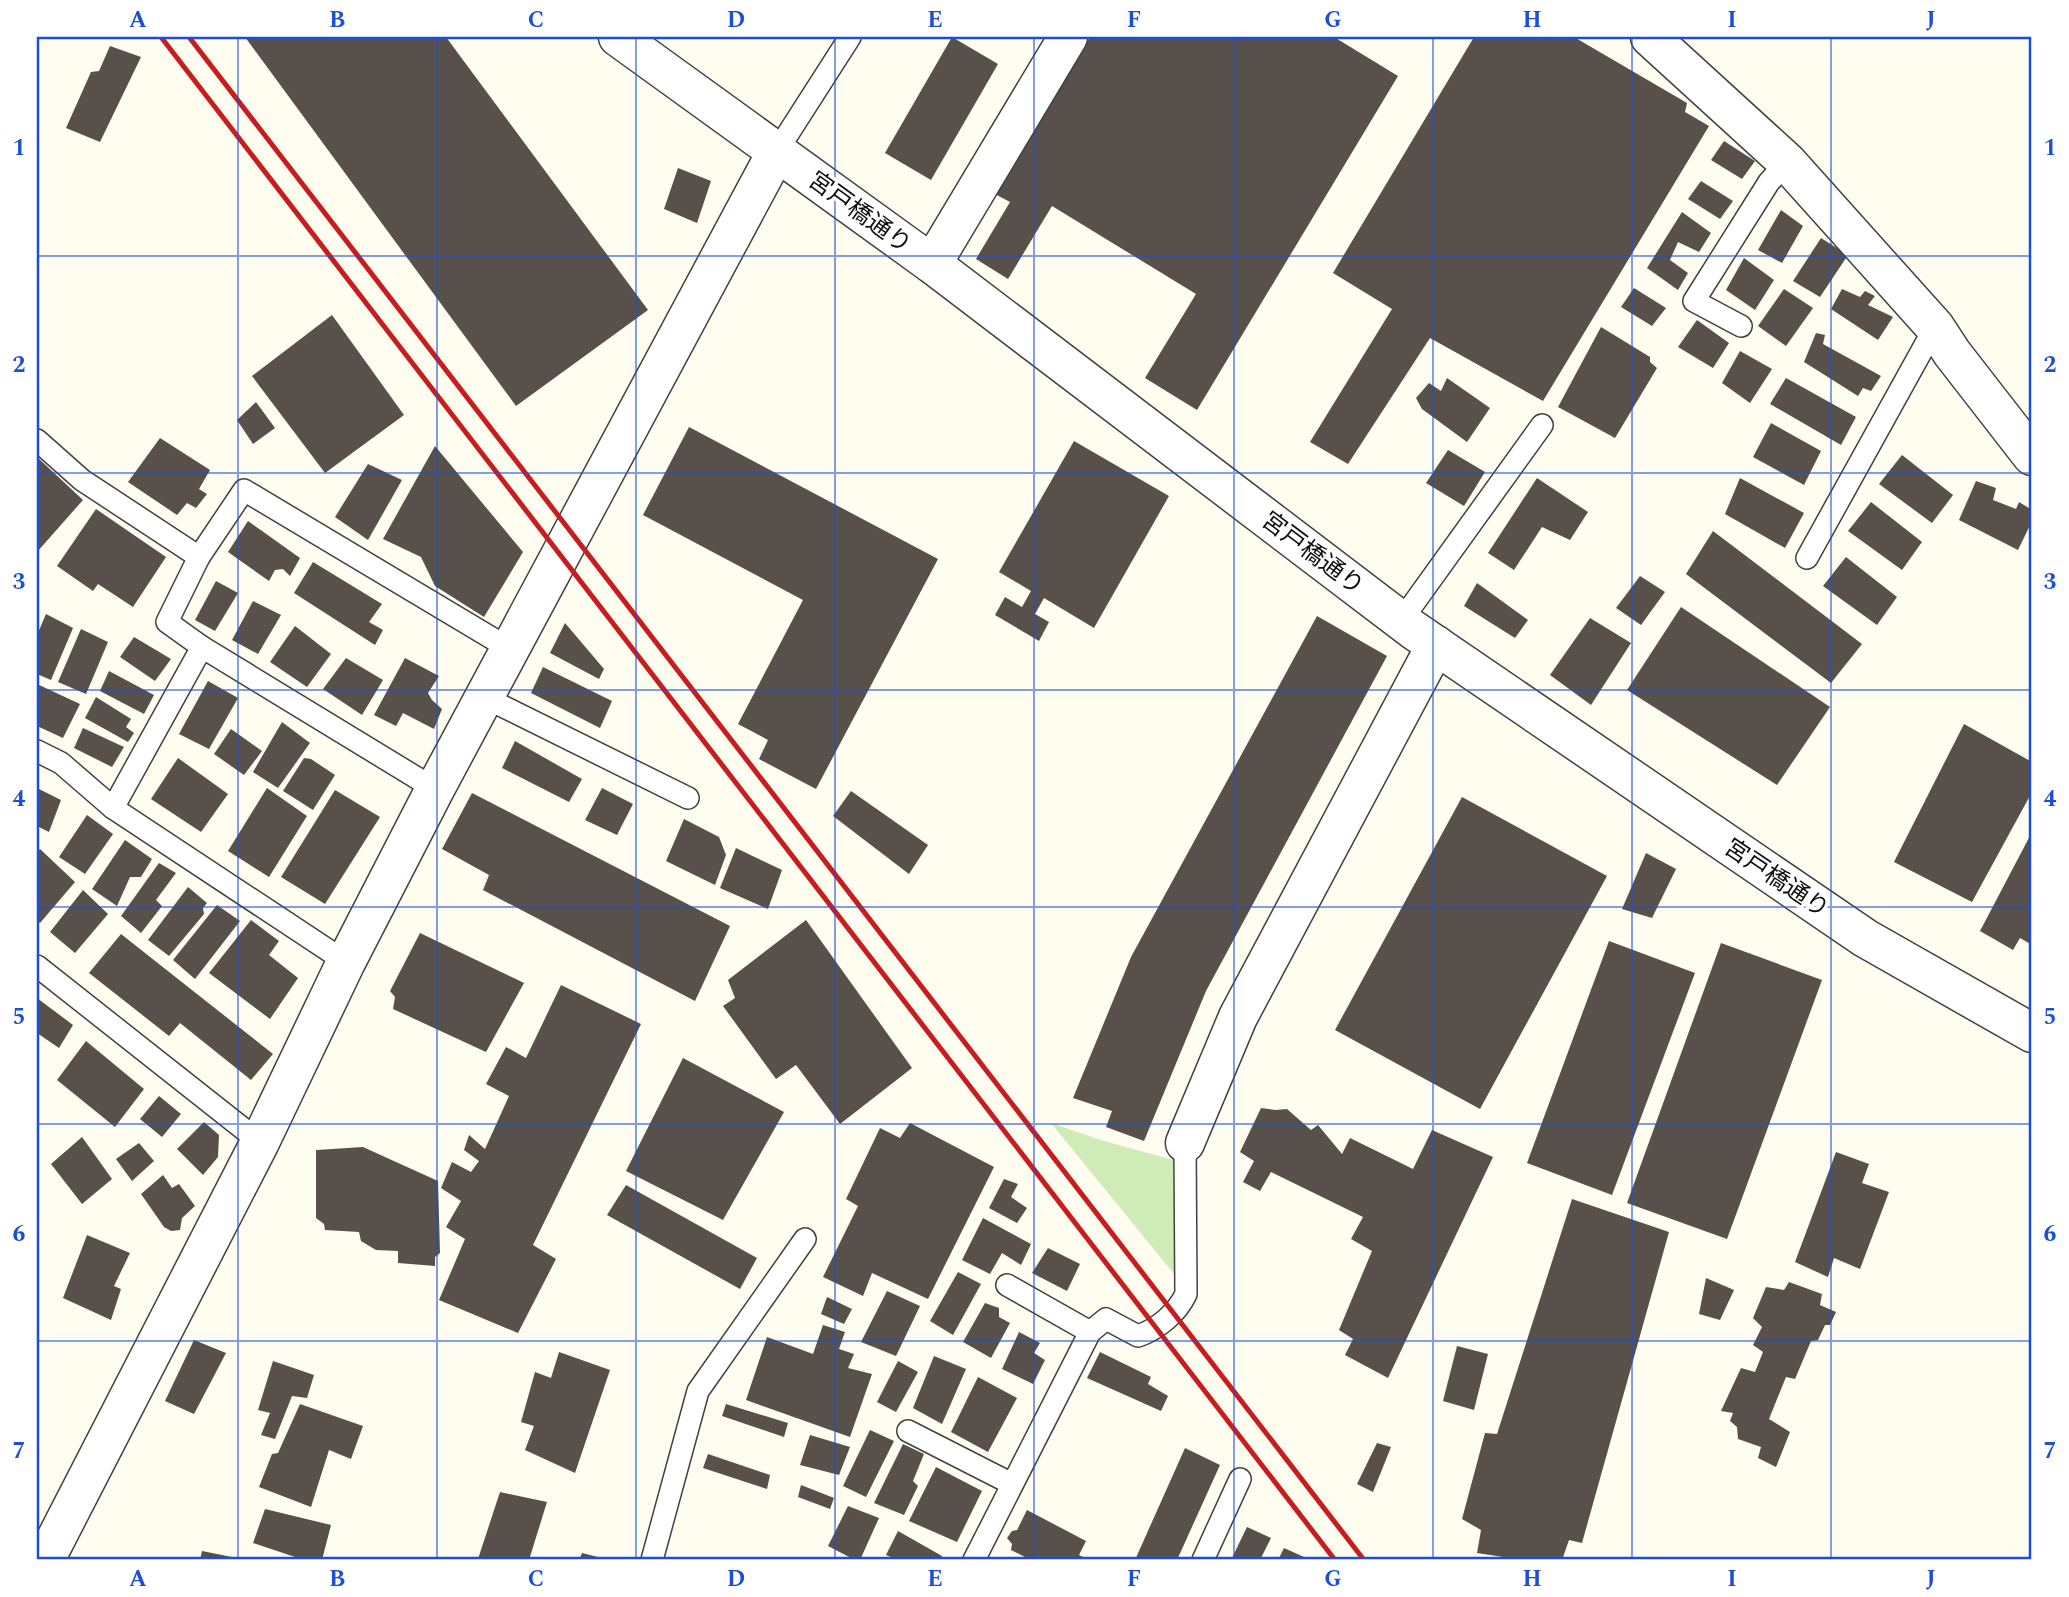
<svg xmlns="http://www.w3.org/2000/svg" width="2069" height="1597" font-family="Spectral,'Noto Sans JP',serif">
<style>
.green{fill:#d0ecb6}
.building{fill:#58504a}
.lines{fill:none;stroke-linecap:round;stroke-linejoin:round}
.service-casing{stroke:#414141;stroke-width:24}
.minor-casing{stroke:#414141;stroke-width:41}
.tertiary-casing{stroke:#414141;stroke-width:41}
.service{stroke:#fff;stroke-width:21}
.minor{stroke:#fff;stroke-width:38}
.tertiary{stroke:#fff;stroke-width:38}
.rail{stroke:#c81d1e;stroke-width:5}
.grid{fill:none;stroke:#1d4ed8;stroke-width:2;stroke-opacity:0.55}
.labels{text-anchor:middle;stroke-width:7;stroke-linejoin:round;paint-order:stroke}
.street-label{font-size:24px;fill:#0e0e0e;stroke:#fff}
.neatline{fill:none;stroke:#1d4ed8;stroke-width:2.5}
.grid-label{font-size:23px;text-anchor:middle;font-weight:bold;fill:#1d4ed8}
</style>
<rect width="100%" height="100%" fill="#fffdf0"/>
<polygon class="green" points="1051,1123 1104,1141 1181,1162 1183,1285"/>
<g class="building">
<polygon points="245,37 446,37 648,310 516,406"/>
<polygon points="952,37 998,64 931,180 885,153"/>
<polygon points="1090,37 1334,37 1398,76 1197,410 1145,378 1196,294 1052,206 1008,279 976,259 1010,202 995,194"/>
<polygon points="1474,37 1574,37 1687,103 1685,112 1709,126 1543,401 1430,338 1348,464 1310,442 1392,309 1333,273"/>
<polygon points="110,46 141,57 100,142 66,128 91,72 99,71"/>
<polygon points="1724,141 1755,161 1742,179 1711,160"/>
<polygon points="678,168 711,181 697,223 664,209"/>
<polygon points="1701,181 1733,201 1720,219 1688,199"/>
<polygon points="1781,210 1803,226 1782,263 1758,250"/>
<polygon points="1682,212 1711,233 1699,252 1678,242 1670,260 1688,273 1678,290 1647,268"/>
<polygon points="1821,238 1848,255 1820,297 1793,281"/>
<polygon points="1744,258 1774,280 1755,310 1726,290"/>
<polygon points="1634,288 1666,308 1652,326 1621,307"/>
<polygon points="1784,289 1813,308 1786,346 1758,326"/>
<polygon points="1842,289 1860,297 1865,291 1875,296 1868,305 1893,317 1878,340 1831,309"/>
<polygon points="332,315 404,415 325,473 252,376"/>
<polygon points="1697,320 1729,343 1713,368 1678,347"/>
<polygon points="1601,327 1650,357 1650,362 1657,368 1615,438 1558,407"/>
<polygon points="1816,333 1825,335 1823,344 1881,376 1871,391 1863,388 1858,396 1804,362"/>
<polygon points="1740,351 1772,369 1750,403 1722,383"/>
<polygon points="1447,378 1490,408 1467,442 1422,409 1416,398 1429,383 1441,391"/>
<polygon points="1786,378 1856,417 1841,445 1770,404"/>
<polygon points="256,402 275,428 253,444 237,420"/>
<polygon points="1771,423 1821,451 1804,485 1753,457"/>
<polygon points="689,427 938,559 816,789 759,759 768,740 738,724 803,600 643,515"/>
<polygon points="160,438 210,470 199,489 207,494 196,508 187,503 177,515 128,482"/>
<polygon points="1074,441 1169,496 1094,628 1044,598 1035,614 1049,622 1039,641 995,615 1005,597 1022,607 1031,591 999,572"/>
<polygon points="435,446 523,552 484,617 435,586 421,557 383,539"/>
<polygon points="1448,450 1485,472 1464,506 1426,483"/>
<polygon points="1902,455 1953,495 1932,523 1879,484"/>
<polygon points="37,457 83,500 37,552"/>
<polygon points="368,464 402,480 368,540 335,517"/>
<polygon points="1537,478 1588,512 1570,540 1542,527 1514,570 1488,553"/>
<polygon points="1740,478 1804,513 1785,548 1725,514"/>
<polygon points="1976,481 1996,488 1993,500 2016,509 2019,502 2032,510 2032,521 2018,550 1959,520"/>
<polygon points="1871,502 1922,542 1902,570 1848,531"/>
<polygon points="96,509 166,557 133,607 98,584 93,591 57,566"/>
<polygon points="248,521 300,558 290,576 283,569 275,570 269,581 228,552"/>
<polygon points="1713,531 1862,644 1831,683 1686,574"/>
<polygon points="1846,557 1897,597 1877,625 1823,586"/>
<polygon points="313,562 382,604 369,622 383,630 375,645 294,593"/>
<polygon points="1640,576 1665,592 1641,625 1616,608"/>
<polygon points="216,581 238,593 215,631 195,620"/>
<polygon points="1477,583 1528,620 1515,638 1464,606"/>
<polygon points="253,601 281,615 258,654 232,640"/>
<polygon points="1681,607 1830,707 1777,785 1627,690"/>
<polygon points="46,614 73,628 51,680 37,674 37,635"/>
<polygon points="1317,616 1387,656 1206,991 1144,1141 1106,1127 1112,1111 1073,1098 1131,957"/>
<polygon points="1590,618 1631,643 1591,705 1550,675"/>
<polygon points="565,623 604,669 599,679 550,653"/>
<polygon points="295,626 331,654 307,687 270,662"/>
<polygon points="81,629 108,642 86,694 58,682"/>
<polygon points="134,637 171,659 155,681 120,657"/>
<polygon points="346,658 383,680 362,715 323,689"/>
<polygon points="405,658 439,676 428,693 432,700 442,709 434,729 403,713 396,726 374,715"/>
<polygon points="543,667 612,701 600,728 531,693"/>
<polygon points="109,671 154,695 144,714 100,691"/>
<polygon points="208,681 238,698 209,749 179,734"/>
<polygon points="37,684 80,704 63,738 37,726"/>
<polygon points="96,697 131,719 126,727 134,733 128,742 85,718"/>
<polygon points="282,722 310,743 278,788 253,772"/>
<polygon points="1964,724 2032,762 2032,792 1972,902 1894,862"/>
<polygon points="83,728 124,747 112,767 74,748"/>
<polygon points="231,729 262,751 244,775 214,754"/>
<polygon points="515,741 582,779 569,802 502,768"/>
<polygon points="178,758 228,794 201,832 151,799"/>
<polygon points="304,758 311,759 335,775 313,810 283,791"/>
<polygon points="37,788 61,800 49,832 37,826"/>
<polygon points="267,788 307,816 269,877 228,851"/>
<polygon points="602,788 633,804 617,835 585,820"/>
<polygon points="335,790 380,817 325,904 281,877"/>
<polygon points="851,791 928,845 909,874 833,816"/>
<polygon points="472,793 730,926 695,1001 483,890 489,875 442,849"/>
<polygon points="1462,797 1607,876 1480,1109 1335,1030"/>
<polygon points="87,815 113,834 85,874 59,857"/>
<polygon points="684,819 719,837 726,855 715,885 666,861"/>
<polygon points="2032,832 2032,945 2020,938 2013,950 1980,931"/>
<polygon points="125,840 152,859 141,877 130,877 117,906 92,889"/>
<polygon points="736,848 782,870 768,909 720,888"/>
<polygon points="40,849 75,882 40,923 37,920 37,852"/>
<polygon points="1646,853 1676,869 1652,918 1622,909"/>
<polygon points="159,863 176,873 156,900 162,906 141,933 121,916"/>
<polygon points="188,887 207,903 203,908 204,914 169,956 148,940"/>
<polygon points="83,890 108,914 75,953 50,932"/>
<polygon points="217,905 240,921 195,979 173,960"/>
<polygon points="251,920 279,941 269,955 298,978 270,1019 209,973"/>
<polygon points="806,920 912,1068 840,1124 796,1065 776,1079 723,1006 735,998 728,980"/>
<polygon points="420,933 524,983 486,1052 393,1009 395,997 390,991"/>
<polygon points="121,934 273,1054 251,1080 180,1023 169,1036 89,973"/>
<polygon points="1609,941 1695,973 1612,1195 1527,1163"/>
<polygon points="1721,943 1822,980 1727,1239 1627,1203"/>
<polygon points="561,985 641,1024 533,1245 556,1259 518,1333 439,1300 465,1239 446,1227 461,1201 441,1188 452,1162 471,1172 479,1161 464,1150 469,1135 485,1149 509,1096 486,1084 506,1047 526,1058"/>
<polygon points="37,998 73,1025 59,1048 37,1033"/>
<polygon points="86,1041 144,1089 115,1127 57,1080"/>
<polygon points="683,1058 784,1112 723,1220 626,1171"/>
<polygon points="159,1096 181,1114 162,1137 140,1119"/>
<polygon points="1261,1108 1276,1110 1287,1109 1311,1130 1318,1125 1342,1154 1350,1138 1413,1169 1432,1130 1493,1157 1388,1378 1345,1355 1353,1339 1339,1330 1372,1251 1351,1239 1363,1217 1271,1172 1260,1191 1243,1182 1254,1161 1240,1152"/>
<polygon points="204,1122 219,1135 218,1157 203,1175 177,1149"/>
<polygon points="910,1123 994,1167 928,1299 872,1273 863,1296 823,1277 858,1206 846,1199 880,1128 900,1138"/>
<polygon points="82,1137 112,1179 82,1204 51,1164"/>
<polygon points="139,1143 154,1161 132,1181 116,1159"/>
<polygon points="363,1147 438,1181 440,1253 435,1257 435,1266 398,1263 398,1251 376,1250 361,1241 359,1232 325,1230 324,1224 316,1218 316,1150"/>
<polygon points="1836,1152 1869,1164 1862,1183 1889,1192 1860,1269 1834,1258 1828,1277 1795,1262"/>
<polygon points="163,1175 172,1188 179,1184 195,1206 182,1218 180,1230 171,1231 164,1227 141,1194"/>
<polygon points="1004,1179 1018,1184 1011,1197 1027,1208 1017,1223 989,1208"/>
<polygon points="626,1185 757,1258 740,1289 607,1215"/>
<polygon points="1572,1199 1669,1232 1582,1543 1569,1540 1562,1560 1509,1560 1510,1558 1477,1553 1481,1530 1462,1519 1485,1433 1497,1434"/>
<polygon points="983,1218 1031,1244 1021,1265 1002,1253 990,1274 962,1260"/>
<polygon points="87,1235 130,1253 114,1286 121,1289 111,1320 63,1298"/>
<polygon points="1048,1248 1080,1264 1067,1291 1032,1273"/>
<polygon points="958,1272 981,1284 953,1335 930,1321"/>
<polygon points="1706,1278 1734,1290 1720,1320 1699,1314"/>
<polygon points="1789,1282 1822,1294 1820,1305 1836,1312 1830,1325 1825,1325 1818,1340 1811,1341 1795,1379 1786,1377 1769,1419 1790,1432 1776,1467 1758,1458 1761,1447 1738,1439 1737,1427 1730,1421 1733,1413 1721,1411 1741,1368 1755,1372 1763,1352 1753,1345 1762,1327 1753,1318 1766,1287 1784,1290"/>
<polygon points="887,1291 920,1306 896,1356 861,1342"/>
<polygon points="827,1297 852,1309 844,1324 821,1314"/>
<polygon points="985,1303 999,1308 999,1317 1010,1323 991,1358 963,1342"/>
<polygon points="823,1325 845,1332 839,1349 854,1354 848,1368 872,1374 850,1437 746,1400 767,1337 813,1354"/>
<polygon points="1019,1332 1040,1343 1034,1353 1045,1360 1033,1384 1002,1369"/>
<polygon points="194,1340 226,1353 194,1414 165,1401"/>
<polygon points="1457,1346 1488,1354 1474,1410 1443,1401"/>
<polygon points="559,1352 610,1370 575,1473 525,1450 534,1426 521,1422 535,1372 551,1378"/>
<polygon points="1100,1352 1151,1377 1148,1384 1168,1396 1161,1411 1087,1378"/>
<polygon points="934,1356 966,1369 942,1424 913,1408"/>
<polygon points="273,1361 314,1375 307,1398 292,1396 275,1439 261,1435 270,1413 258,1410"/>
<polygon points="898,1361 918,1372 896,1412 877,1402"/>
<polygon points="978,1377 1017,1398 988,1452 951,1432"/>
<polygon points="300,1404 363,1426 351,1459 329,1450 311,1507 259,1487 272,1454 278,1453"/>
<polygon points="726,1404 788,1423 784,1437 722,1416"/>
<polygon points="870,1430 894,1441 866,1497 843,1486"/>
<polygon points="810,1435 850,1447 839,1475 800,1465"/>
<polygon points="1377,1443 1391,1447 1373,1492 1357,1484"/>
<polygon points="903,1444 924,1454 913,1481 918,1486 904,1515 874,1503"/>
<polygon points="1185,1448 1220,1465 1177,1560 1135,1560"/>
<polygon points="708,1454 770,1475 767,1489 703,1468"/>
<polygon points="936,1467 982,1491 957,1542 909,1521"/>
<polygon points="801,1485 834,1498 830,1509 798,1497"/>
<polygon points="500,1492 547,1502 529,1560 478,1559"/>
<polygon points="848,1506 879,1518 860,1560 855,1560 828,1546"/>
<polygon points="265,1509 331,1525 322,1560 304,1560 253,1543"/>
<polygon points="1027,1510 1086,1541 1079,1555 1089,1560 1031,1560 1011,1550 1012,1544 1007,1538 1012,1531 1017,1530"/>
<polygon points="1247,1527 1271,1538 1260,1560 1231,1560"/>
<polygon points="898,1531 942,1556 940,1560 898,1560 886,1555"/>
<polygon points="1284,1548 1304,1557 1302,1560 1278,1560"/>
<polygon points="202,1551 242,1559 242,1560 200,1560"/>
<polygon points="582,1553 606,1559 606,1560 579,1560"/>
</g>
<g class="lines">
<defs>
<g id="service">
<polyline points="777,151 850,37"/>
<polyline points="1741,326 1694,301 1769,182 1787,162"/>
<polyline points="37,440 82,480 199,557 167,622 202,647 435,789"/>
<polyline points="199,557 244,490 510,649"/>
<polyline points="1807,558 1935,327"/>
<polyline points="1401,621 1542,425"/>
<polyline points="484,697 688,798"/>
<polyline points="37,751 61,763 113,808 346,962"/>
<polyline points="113,808 202,647"/>
<polyline points="37,966 260,1142"/>
<polyline points="1007,1285 1090,1332"/>
<polyline points="908,1431 1012,1484"/>
<polyline points="652,1560 698,1391 805,1239"/>
<path d="M974 1560 1090 1332 1106 1319 1138 1336C1158 1329 1177 1313 1186 1294L1185 1143"/>
<polyline points="1203,1560 1240,1479"/>
</g>
<g id="minor">
<polyline points="1650,37 1787,162 1935,327 1952,353 2032,456"/>
<polyline points="932,264 1068,37"/>
<polyline points="1185,1143 1238,1017 1436,645"/>
</g>
<g id="tertiary">
<polyline points="618,37 932,264 1412,629 1865,938 2032,1033"/>
<polyline points="45,1560 260,1142 346,962 435,789 777,151"/>
</g>
</defs>
<use href="#service" class="service-casing"/>
<use href="#minor" class="minor-casing"/>
<use href="#tertiary" class="tertiary-casing"/>
<use href="#service" class="service"/>
<use href="#minor" class="minor"/>
<use href="#tertiary" class="tertiary"/>
<g class="rail">
<polyline points="161,37 1335,1560"/>
<polyline points="189,37 1364,1560"/>
</g>
</g>
<path class="grid" d="M238 37V1560M437 37V1560M636 37V1560M835 37V1560M1034 37V1560M1234 37V1560M1433 37V1560M1632 37V1560M1831 37V1560M37 256H2032M37 473H2032M37 690H2032M37 907H2032M37 1124H2032M37 1341H2032"/>
<g class="labels">
<g class="street-label">
<text transform="translate(860 212) rotate(36)" y="8">宮戸橋通り</text>
<text transform="translate(1313 553) rotate(37)" y="8">宮戸橋通り</text>
<text transform="translate(1777 878) rotate(34)" y="8">宮戸橋通り</text>
</g>
</g>
<rect width="2069" height="1597" fill="none" stroke="#ffffff" stroke-width="77"/>
<rect x="38" y="38" width="1992" height="1520" class="neatline"/>
<g class="grid-label">
<text x="138" y="27">A</text>
<text x="337" y="27">B</text>
<text x="536" y="27">C</text>
<text x="736" y="27">D</text>
<text x="935" y="27">E</text>
<text x="1134" y="27">F</text>
<text x="1333" y="27">G</text>
<text x="1532" y="27">H</text>
<text x="1732" y="27">I</text>
<text x="1931" y="27">J</text>
<text x="19" y="155">1</text>
<text x="2050" y="155">1</text>
<text x="19" y="372">2</text>
<text x="2050" y="372">2</text>
<text x="19" y="589">3</text>
<text x="2050" y="589">3</text>
<text x="19" y="806">4</text>
<text x="2050" y="806">4</text>
<text x="19" y="1024">5</text>
<text x="2050" y="1024">5</text>
<text x="19" y="1241">6</text>
<text x="2050" y="1241">6</text>
<text x="19" y="1458">7</text>
<text x="2050" y="1458">7</text>
<text x="138" y="1586">A</text>
<text x="337" y="1586">B</text>
<text x="536" y="1586">C</text>
<text x="736" y="1586">D</text>
<text x="935" y="1586">E</text>
<text x="1134" y="1586">F</text>
<text x="1333" y="1586">G</text>
<text x="1532" y="1586">H</text>
<text x="1732" y="1586">I</text>
<text x="1931" y="1586">J</text>
</g>
</svg>
